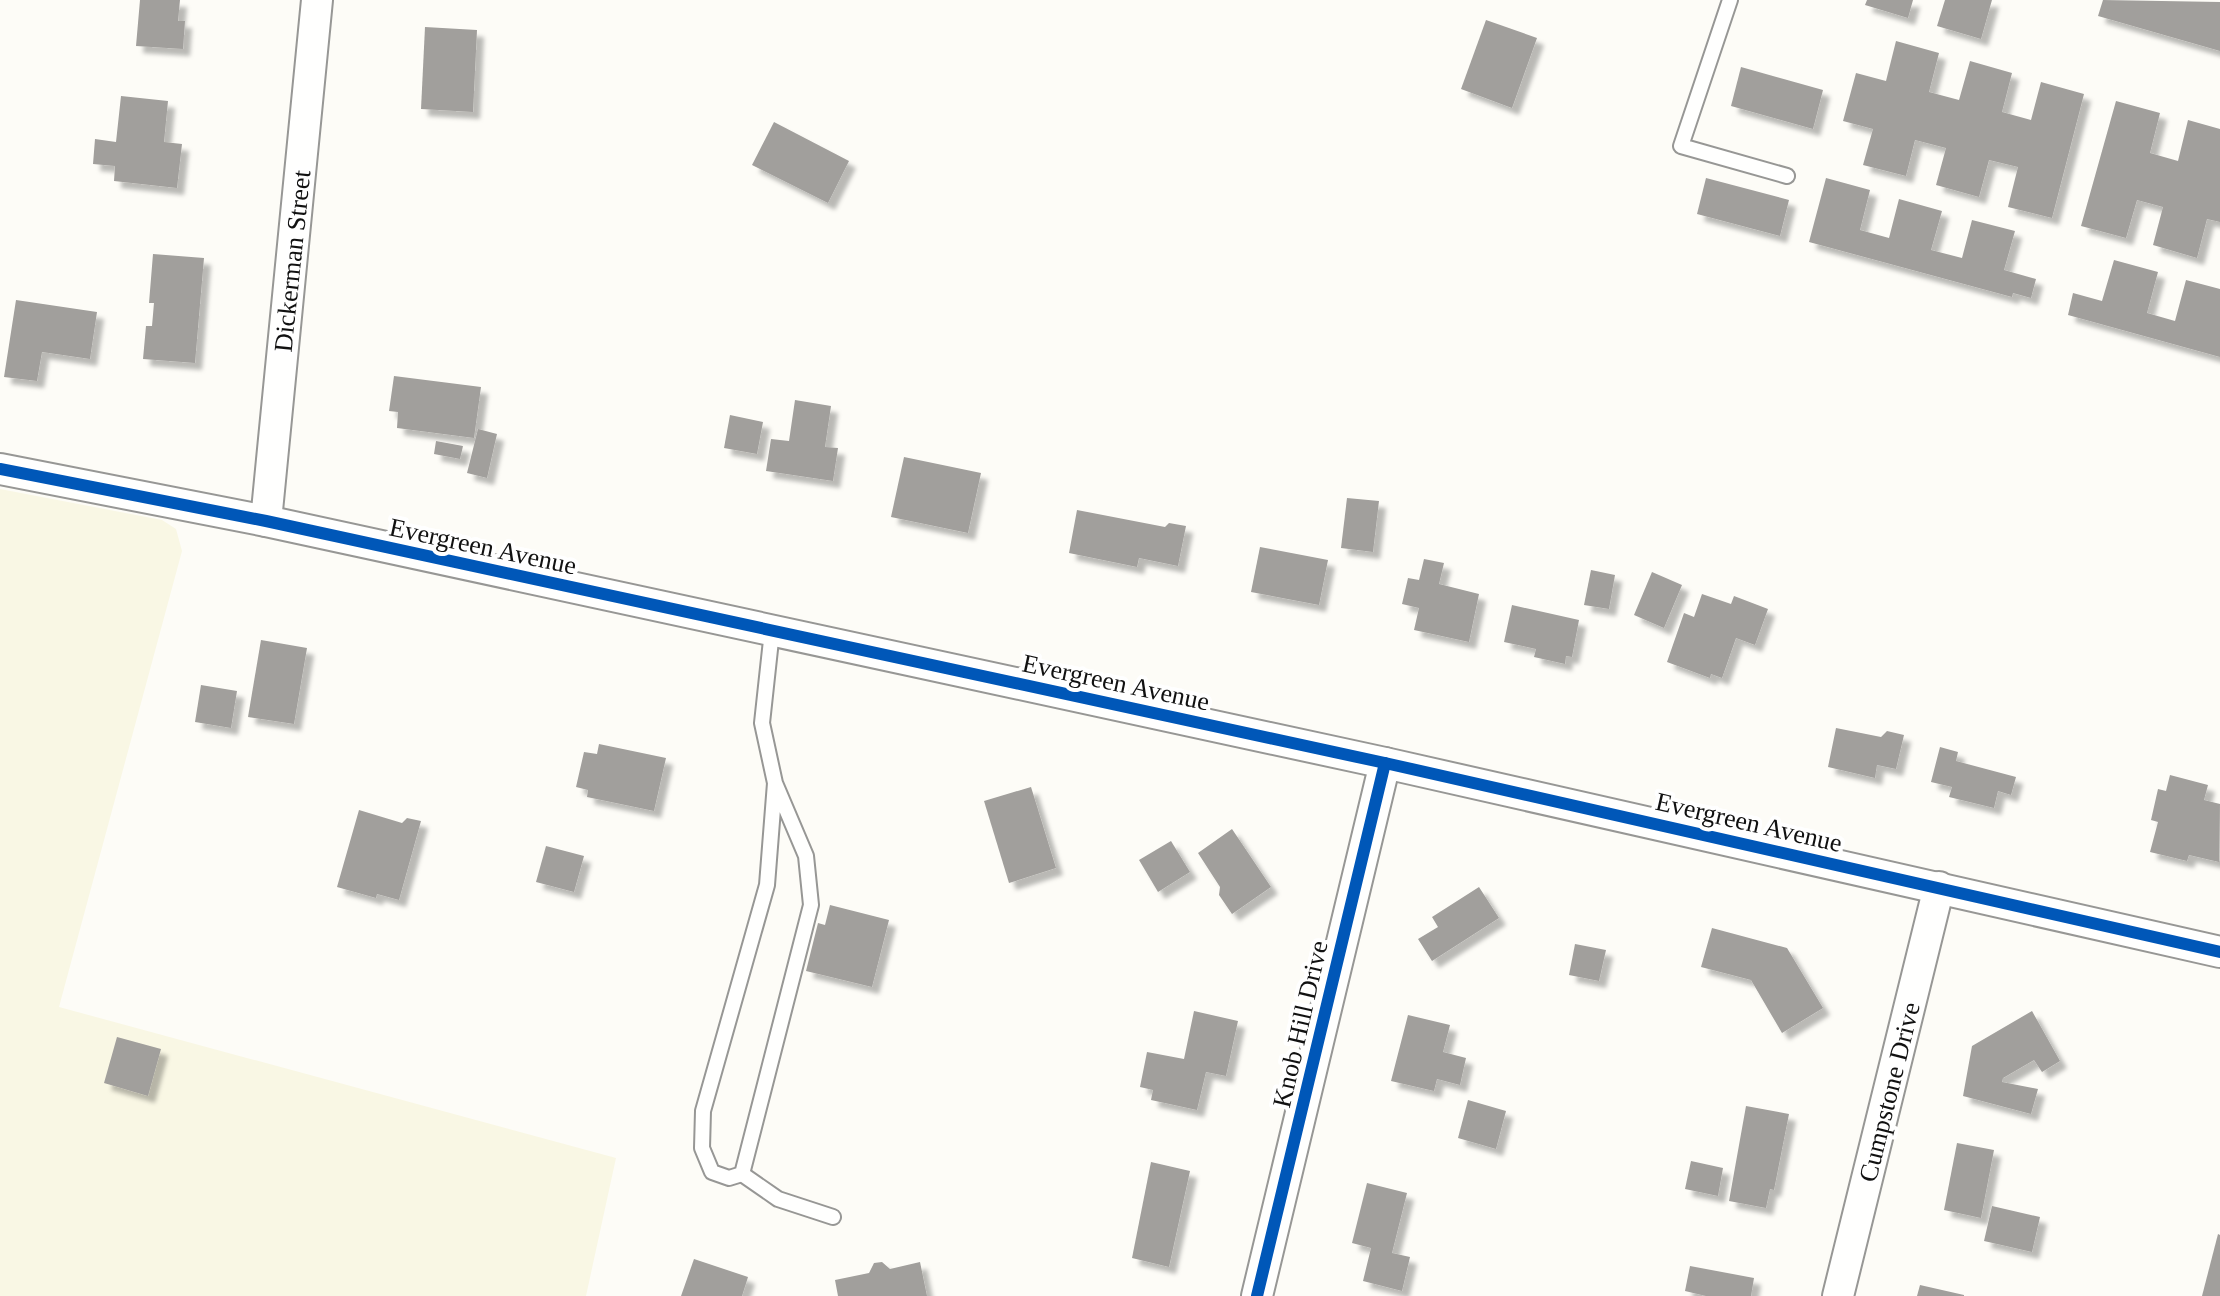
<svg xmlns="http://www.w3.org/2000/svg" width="2220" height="1296" font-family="'Times New Roman',serif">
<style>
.farmland{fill:#f9f7e4}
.building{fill:#a19f9c;filter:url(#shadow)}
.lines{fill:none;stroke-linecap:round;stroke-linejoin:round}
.lane-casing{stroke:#979795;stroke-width:18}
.street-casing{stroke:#979795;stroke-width:34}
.lane{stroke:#fffffe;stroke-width:14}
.street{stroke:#fffffe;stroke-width:30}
.cycleway-casing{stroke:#fff;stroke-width:17}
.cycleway{stroke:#0057b8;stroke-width:12}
.labels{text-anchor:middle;stroke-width:8;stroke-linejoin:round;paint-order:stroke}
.street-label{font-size:26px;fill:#111;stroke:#fff}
</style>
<defs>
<filter id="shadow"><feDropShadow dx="7" dy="7" stdDeviation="2" flood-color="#0004"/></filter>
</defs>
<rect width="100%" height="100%" fill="#fdfcf7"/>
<polygon class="farmland" points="0,489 162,520 176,529 182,551 59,1007 616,1158 586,1296 0,1296"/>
<g class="building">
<polygon points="140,0 180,0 178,21 185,21 183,49 136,46"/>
<polygon points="1867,0 1913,0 1908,18 1865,5"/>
<polygon points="1945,0 1992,0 1981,39 1937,26"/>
<polygon points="2103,0 2220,2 2220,51 2098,16"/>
<polygon points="1486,20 1537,38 1512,108 1461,89"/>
<polygon points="425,27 477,30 473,112 421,109"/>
<polygon points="1896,41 1939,53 1929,92 1959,100 1970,61 2012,73 2002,112 2031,120 2041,82 2084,94 2052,218 2008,207 2018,167 1989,160 1979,197 1936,185 1946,148 1915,140 1906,176 1863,165 1873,129 1843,121 1856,73 1886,81"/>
<polygon points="1741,67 1823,90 1813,129 1731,106"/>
<polygon points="121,96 168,101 164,142 182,144 177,188 114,181 115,166 93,164 95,139 116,142"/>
<polygon points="2116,101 2160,113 2150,153 2178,161 2188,120 2220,129 2220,222 2207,219 2197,258 2153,245 2163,207 2137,200 2126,238 2081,226"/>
<polygon points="774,122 849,161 828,203 752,165"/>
<polygon points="1706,178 1789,200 1780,236 1697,214"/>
<polygon points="1826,178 1870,190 1860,230 1889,238 1899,199 1942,211 1931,250 1962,258 1972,220 2015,231 2004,270 2036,279 2031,298 2013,293 2012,297 1809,242"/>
<polygon points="153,254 204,258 195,363 143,359 146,326 152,326 154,303 149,303"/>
<polygon points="2114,260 2158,272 2147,313 2175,321 2186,280 2220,289 2220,357 2068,315 2073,293 2102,301"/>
<polygon points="16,300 97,312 90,359 42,352 37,381 4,377"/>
<polygon points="394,376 481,387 474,438 397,428 398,412 389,411"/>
<polygon points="795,400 831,406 825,447 838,448 833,481 766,471 771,439 789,441"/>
<polygon points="730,415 763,422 757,454 724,448"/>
<polygon points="478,429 497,434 487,478 467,473"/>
<polygon points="436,441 463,446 460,459 434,454"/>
<polygon points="904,457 981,473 968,533 891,517"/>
<polygon points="1347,498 1379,501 1373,552 1341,548"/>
<polygon points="1077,510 1165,527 1169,523 1186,526 1178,566 1139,558 1137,567 1069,553"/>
<polygon points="1260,547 1328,560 1319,605 1251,592"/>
<polygon points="1424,559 1444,563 1439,584 1479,594 1469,642 1414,630 1419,608 1402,604 1408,578 1419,580"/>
<polygon points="1591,570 1615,575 1609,609 1584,605"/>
<polygon points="1652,572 1682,585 1664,628 1634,615"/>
<polygon points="1702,594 1731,604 1734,596 1768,609 1755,645 1736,638 1722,678 1711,674 1710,678 1667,662 1684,613 1694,617"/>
<polygon points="1512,605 1579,620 1572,657 1566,656 1565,664 1534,657 1536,649 1504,642"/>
<polygon points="261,640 307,648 294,724 248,717"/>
<polygon points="201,685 237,691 231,728 195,722"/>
<polygon points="1836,728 1881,737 1887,731 1904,735 1896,769 1877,765 1875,778 1828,767"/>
<polygon points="599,744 666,758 654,811 587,797 588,790 576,787 584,752 597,754"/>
<polygon points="1940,747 1958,752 1956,761 2016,777 2011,795 1998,791 1994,808 1949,797 1952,787 1931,782"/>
<polygon points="2170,775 2208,785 2204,800 2220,804 2219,862 2189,855 2187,861 2150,852 2158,822 2151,820 2158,789 2166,791"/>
<polygon points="1031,787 1056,868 1009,883 984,801"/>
<polygon points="359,810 402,823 407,818 421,821 399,900 377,894 376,898 337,887"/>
<polygon points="1232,829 1271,887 1232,914 1219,895 1220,887 1198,853"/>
<polygon points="1171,841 1190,872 1158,892 1139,860"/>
<polygon points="546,846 584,856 574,892 536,882"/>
<polygon points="1479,887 1499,918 1432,961 1418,939 1438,927 1432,917"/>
<polygon points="830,905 889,920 872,987 806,971 818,923 825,925"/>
<polygon points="1712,928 1787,948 1823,1008 1782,1033 1751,980 1701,967"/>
<polygon points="1575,944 1606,950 1599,981 1569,975"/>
<polygon points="1194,1011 1238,1021 1226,1076 1206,1072 1197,1110 1151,1100 1153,1090 1140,1087 1147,1052 1184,1059"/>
<polygon points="2032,1011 2060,1061 2042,1072 2034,1060 2003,1078 2002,1082 2038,1089 2031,1114 1963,1096 1972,1046"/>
<polygon points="1408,1015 1450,1025 1443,1052 1466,1058 1460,1085 1437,1079 1434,1091 1391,1081"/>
<polygon points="117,1037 161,1049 148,1096 104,1083"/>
<polygon points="1468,1100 1506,1111 1496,1149 1458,1138"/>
<polygon points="1746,1106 1789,1114 1774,1190 1770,1189 1766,1208 1729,1201"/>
<polygon points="1957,1143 1994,1150 1981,1218 1944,1210"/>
<polygon points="1691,1161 1723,1168 1718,1196 1685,1189"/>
<polygon points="1151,1162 1190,1171 1169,1267 1132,1258"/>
<polygon points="1367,1183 1407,1193 1392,1253 1410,1257 1402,1291 1363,1281 1371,1248 1352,1243"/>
<polygon points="1992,1206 2040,1217 2032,1252 1984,1241"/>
<polygon points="2218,1234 2220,1235 2220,1296 2202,1296"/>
<polygon points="694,1259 748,1277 742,1296 681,1296"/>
<polygon points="882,1262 890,1269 920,1262 927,1296 838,1296 835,1280 869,1273 874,1263"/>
<polygon points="1690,1266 1754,1278 1751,1296 1706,1296 1685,1291"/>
<polygon points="1920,1285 1964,1295 1964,1296 1917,1296"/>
</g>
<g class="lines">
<defs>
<g id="lane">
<polyline points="1730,0 1681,146 1787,176"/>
<polyline points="772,631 762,723 775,783 806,856 811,905 742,1174 729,1178 712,1172 702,1148 703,1111 767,885 775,783"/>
<polyline points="742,1174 778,1199 833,1217"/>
</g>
<g id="street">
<polyline points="0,469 266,521 1385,763 2220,952"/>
<polyline points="266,521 317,0"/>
<polyline points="1257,1296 1385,763"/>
<polyline points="1838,1296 1939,887"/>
</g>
</defs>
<use href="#lane" class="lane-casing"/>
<use href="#street" class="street-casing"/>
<use href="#lane" class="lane"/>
<use href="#street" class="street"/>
<defs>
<g id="cycleway">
<polyline points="0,469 266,521 1385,763 2220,952"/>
<polyline points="1257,1296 1385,763"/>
</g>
</defs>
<use href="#cycleway" class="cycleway-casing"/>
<use href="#cycleway" class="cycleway"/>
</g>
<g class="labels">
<g class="street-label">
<text transform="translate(292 261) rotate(-84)" y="9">Dickerman Street</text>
<text transform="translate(483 546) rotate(12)" y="9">Evergreen Avenue</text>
<text transform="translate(1116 682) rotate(12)" y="9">Evergreen Avenue</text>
<text transform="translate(1749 822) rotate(13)" y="9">Evergreen Avenue</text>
<text transform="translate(1300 1024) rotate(-77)" y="9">Knob Hill Drive</text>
<text transform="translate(1889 1092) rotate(-76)" y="9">Cumpstone Drive</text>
</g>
</g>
</svg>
